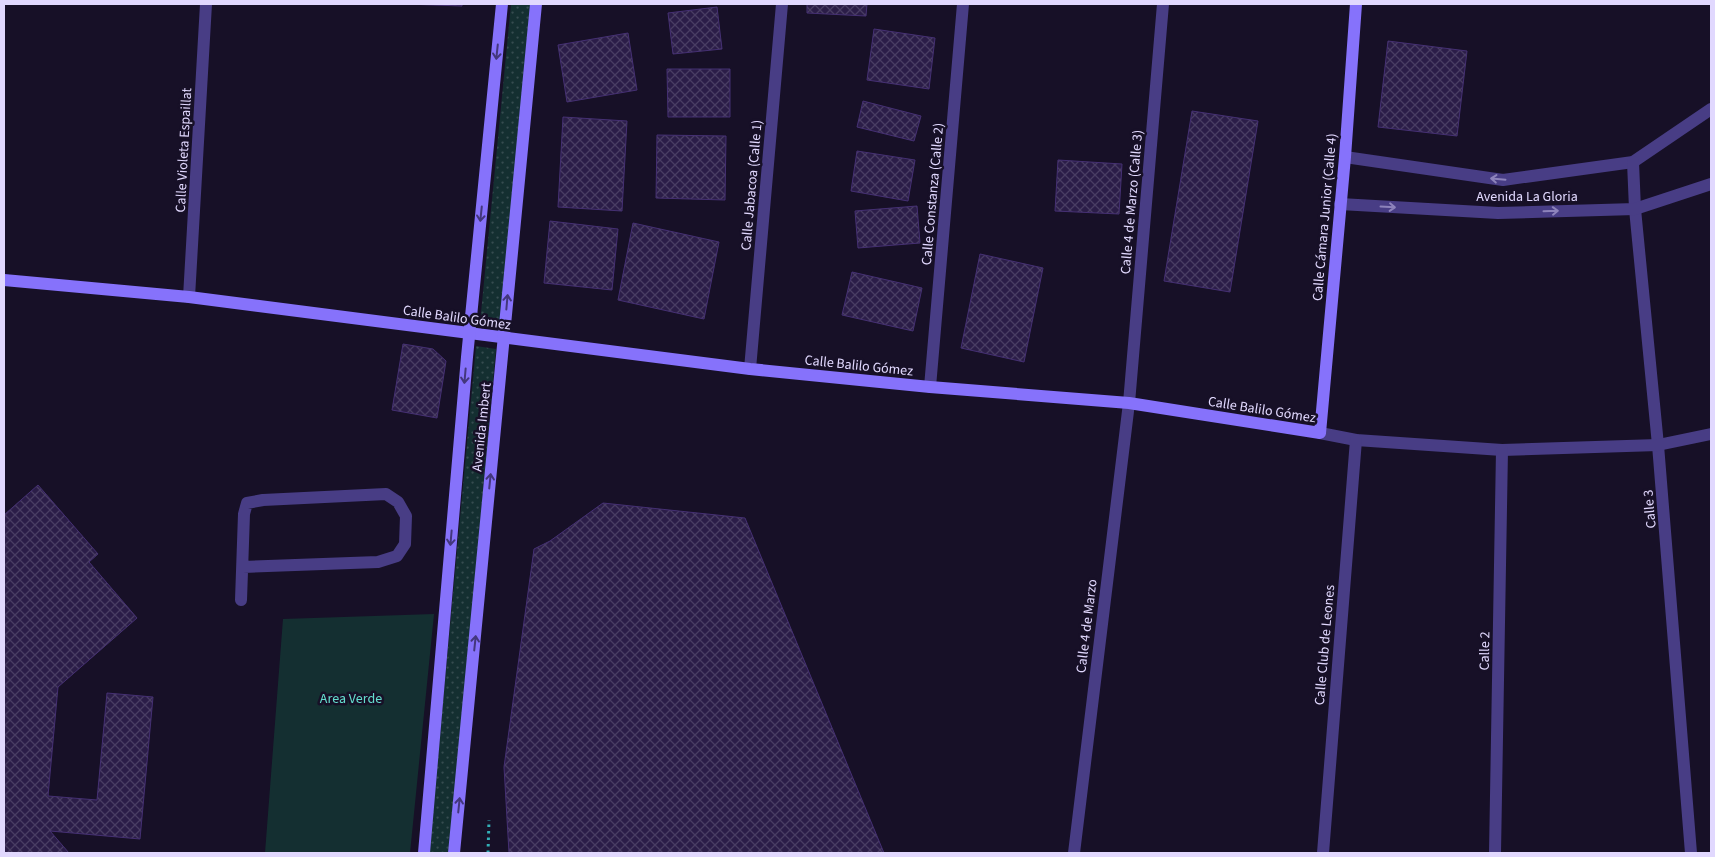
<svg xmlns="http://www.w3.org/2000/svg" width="1715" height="857" font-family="'Source Sans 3',sans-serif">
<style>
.grass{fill:url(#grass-dots)}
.park{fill:#142f31}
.building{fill:url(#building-cross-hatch);stroke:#453073}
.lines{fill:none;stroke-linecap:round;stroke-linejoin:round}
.path{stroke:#33afb7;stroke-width:3;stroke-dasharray:2.5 4;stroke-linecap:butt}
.lane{stroke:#483d85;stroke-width:12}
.street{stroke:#483d85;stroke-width:12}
.secondary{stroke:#8672fb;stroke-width:12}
.oneway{stroke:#43377c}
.oneway2{stroke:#8d83bb}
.labels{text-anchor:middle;stroke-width:5;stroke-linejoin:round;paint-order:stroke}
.street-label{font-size:14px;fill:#e1d8fe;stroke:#171027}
.park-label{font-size:14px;fill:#65ddce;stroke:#171027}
</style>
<defs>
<pattern id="grass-dots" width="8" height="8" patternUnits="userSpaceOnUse" patternTransform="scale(1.25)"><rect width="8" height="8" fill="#142f31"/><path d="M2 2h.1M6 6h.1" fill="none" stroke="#364c50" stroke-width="1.8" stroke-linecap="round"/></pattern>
<pattern id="building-cross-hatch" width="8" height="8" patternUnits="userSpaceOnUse" patternTransform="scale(1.25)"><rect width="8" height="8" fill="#2b1d48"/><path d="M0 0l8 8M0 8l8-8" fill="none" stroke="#493d63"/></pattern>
</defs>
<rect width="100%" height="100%" fill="#171027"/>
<g class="grass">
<polygon points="511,4 531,4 500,324 480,323"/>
<polygon points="476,346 496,349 450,853 429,853"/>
</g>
<polygon class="park" points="434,614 410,853 265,853 283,619"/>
<g class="building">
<polygon points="405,4 462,4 462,6"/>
<polygon points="807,4 867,4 866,16 807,13"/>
<polygon points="717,7 722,49 673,54 668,13"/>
<polygon points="874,29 935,38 929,89 867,80"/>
<polygon points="628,33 637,90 567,102 558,45"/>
<polygon points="1388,41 1467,51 1457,136 1378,127"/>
<polygon points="667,69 730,69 730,117 668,117"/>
<polygon points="863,101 921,116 914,141 857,127"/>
<polygon points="1192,111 1258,121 1230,292 1164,281"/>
<polygon points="563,117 627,121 622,211 558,207"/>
<polygon points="657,135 726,136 725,200 656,198"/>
<polygon points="857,151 915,160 908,201 851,191"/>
<polygon points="1058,160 1122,164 1119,214 1055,211"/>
<polygon points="917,206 920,243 858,248 855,211"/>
<polygon points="550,221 618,229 612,290 544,283"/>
<polygon points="633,223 719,242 704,319 618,300"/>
<polygon points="980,254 1043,268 1024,362 961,348"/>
<polygon points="852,272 922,288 913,331 842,315"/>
<polygon points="403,344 433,349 446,361 437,418 392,410"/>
<polygon points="38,485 98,554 89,562 137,618 58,687 48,796 97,800 107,693 153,697 140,839 50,831 69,853 4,853 4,515"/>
<polygon points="603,503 745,518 884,853 509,853 504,767 534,549 550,541"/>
</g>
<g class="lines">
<polyline class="path" points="488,853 489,820"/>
<polyline class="lane" points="241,600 244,514 247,503 263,500 386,494 398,502 406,516 405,544 397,556 378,562 243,567"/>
<g class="street">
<polyline points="1345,157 1503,180 1633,162 1711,109"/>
<polyline points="1633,162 1635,209 1658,445 1691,853"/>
<polyline points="1340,204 1498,213 1635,209 1711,184"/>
<polyline points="189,297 206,4"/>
<polyline points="750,369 782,4"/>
<polyline points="930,387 963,4"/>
<polyline points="1320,433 1356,440 1502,450 1658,445 1711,434"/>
<polyline points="1074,853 1129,403 1163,4"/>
<polyline points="1323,853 1356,440"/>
<polyline points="1495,853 1502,450"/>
</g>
<g class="secondary">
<polyline points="4,280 189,297 750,369 930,387 1129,403 1320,433 1345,157 1356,4"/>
<polyline points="424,853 467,357 502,4"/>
<polyline points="454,853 536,4"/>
</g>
</g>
<defs><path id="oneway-shaft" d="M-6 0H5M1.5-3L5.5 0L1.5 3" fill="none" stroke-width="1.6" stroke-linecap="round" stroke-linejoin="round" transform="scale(1.25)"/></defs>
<g class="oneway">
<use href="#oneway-shaft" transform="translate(497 52) rotate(96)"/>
<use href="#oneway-shaft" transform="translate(481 214) rotate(96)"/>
<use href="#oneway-shaft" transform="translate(507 302) rotate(-85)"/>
<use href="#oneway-shaft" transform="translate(465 376) rotate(95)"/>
<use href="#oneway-shaft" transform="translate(490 481) rotate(-84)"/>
<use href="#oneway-shaft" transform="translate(451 538) rotate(95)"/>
<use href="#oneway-shaft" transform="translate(475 643) rotate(-84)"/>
<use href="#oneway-shaft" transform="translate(459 805) rotate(-84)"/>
</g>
<g class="oneway2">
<use href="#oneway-shaft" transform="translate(1498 179) rotate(-175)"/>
<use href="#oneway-shaft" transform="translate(1388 207) rotate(3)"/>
<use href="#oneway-shaft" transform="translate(1551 211) rotate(-2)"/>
</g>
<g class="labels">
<g class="street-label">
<text transform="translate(183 150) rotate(-87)" y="5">Calle Violeta Espaillat</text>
<text transform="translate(751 185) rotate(-85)" y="5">Calle Jabacoa (Calle 1)</text>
<text transform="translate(932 194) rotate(-85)" y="5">Calle Constanza (Calle 2)</text>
<text x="1527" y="201">Avenida La Gloria</text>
<text transform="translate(1131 202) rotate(-85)" y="5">Calle 4 de Marzo (Calle 3)</text>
<text transform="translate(1324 217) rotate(-85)" y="5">Calle Cámara Junior (Calle 4)</text>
<text transform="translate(457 317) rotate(8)" y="5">Calle Balilo Gómez</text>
<text transform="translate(859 365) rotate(6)" y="5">Calle Balilo Gómez</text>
<text transform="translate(1262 409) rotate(9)" y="5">Calle Balilo Gómez</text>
<text transform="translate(481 427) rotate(-84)" y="5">Avenida Imbert</text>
<text transform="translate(1649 509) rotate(-95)" y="5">Calle 3</text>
<text transform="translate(1086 626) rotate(-83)" y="5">Calle 4 de Marzo</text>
<text transform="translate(1324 645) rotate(-85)" y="5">Calle Club de Leones</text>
<text transform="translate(1484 651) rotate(-89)" y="5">Calle 2</text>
</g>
<g class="park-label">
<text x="351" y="703">Area Verde</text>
</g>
</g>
<rect width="1715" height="857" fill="none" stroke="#e1d8fe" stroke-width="10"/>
</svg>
